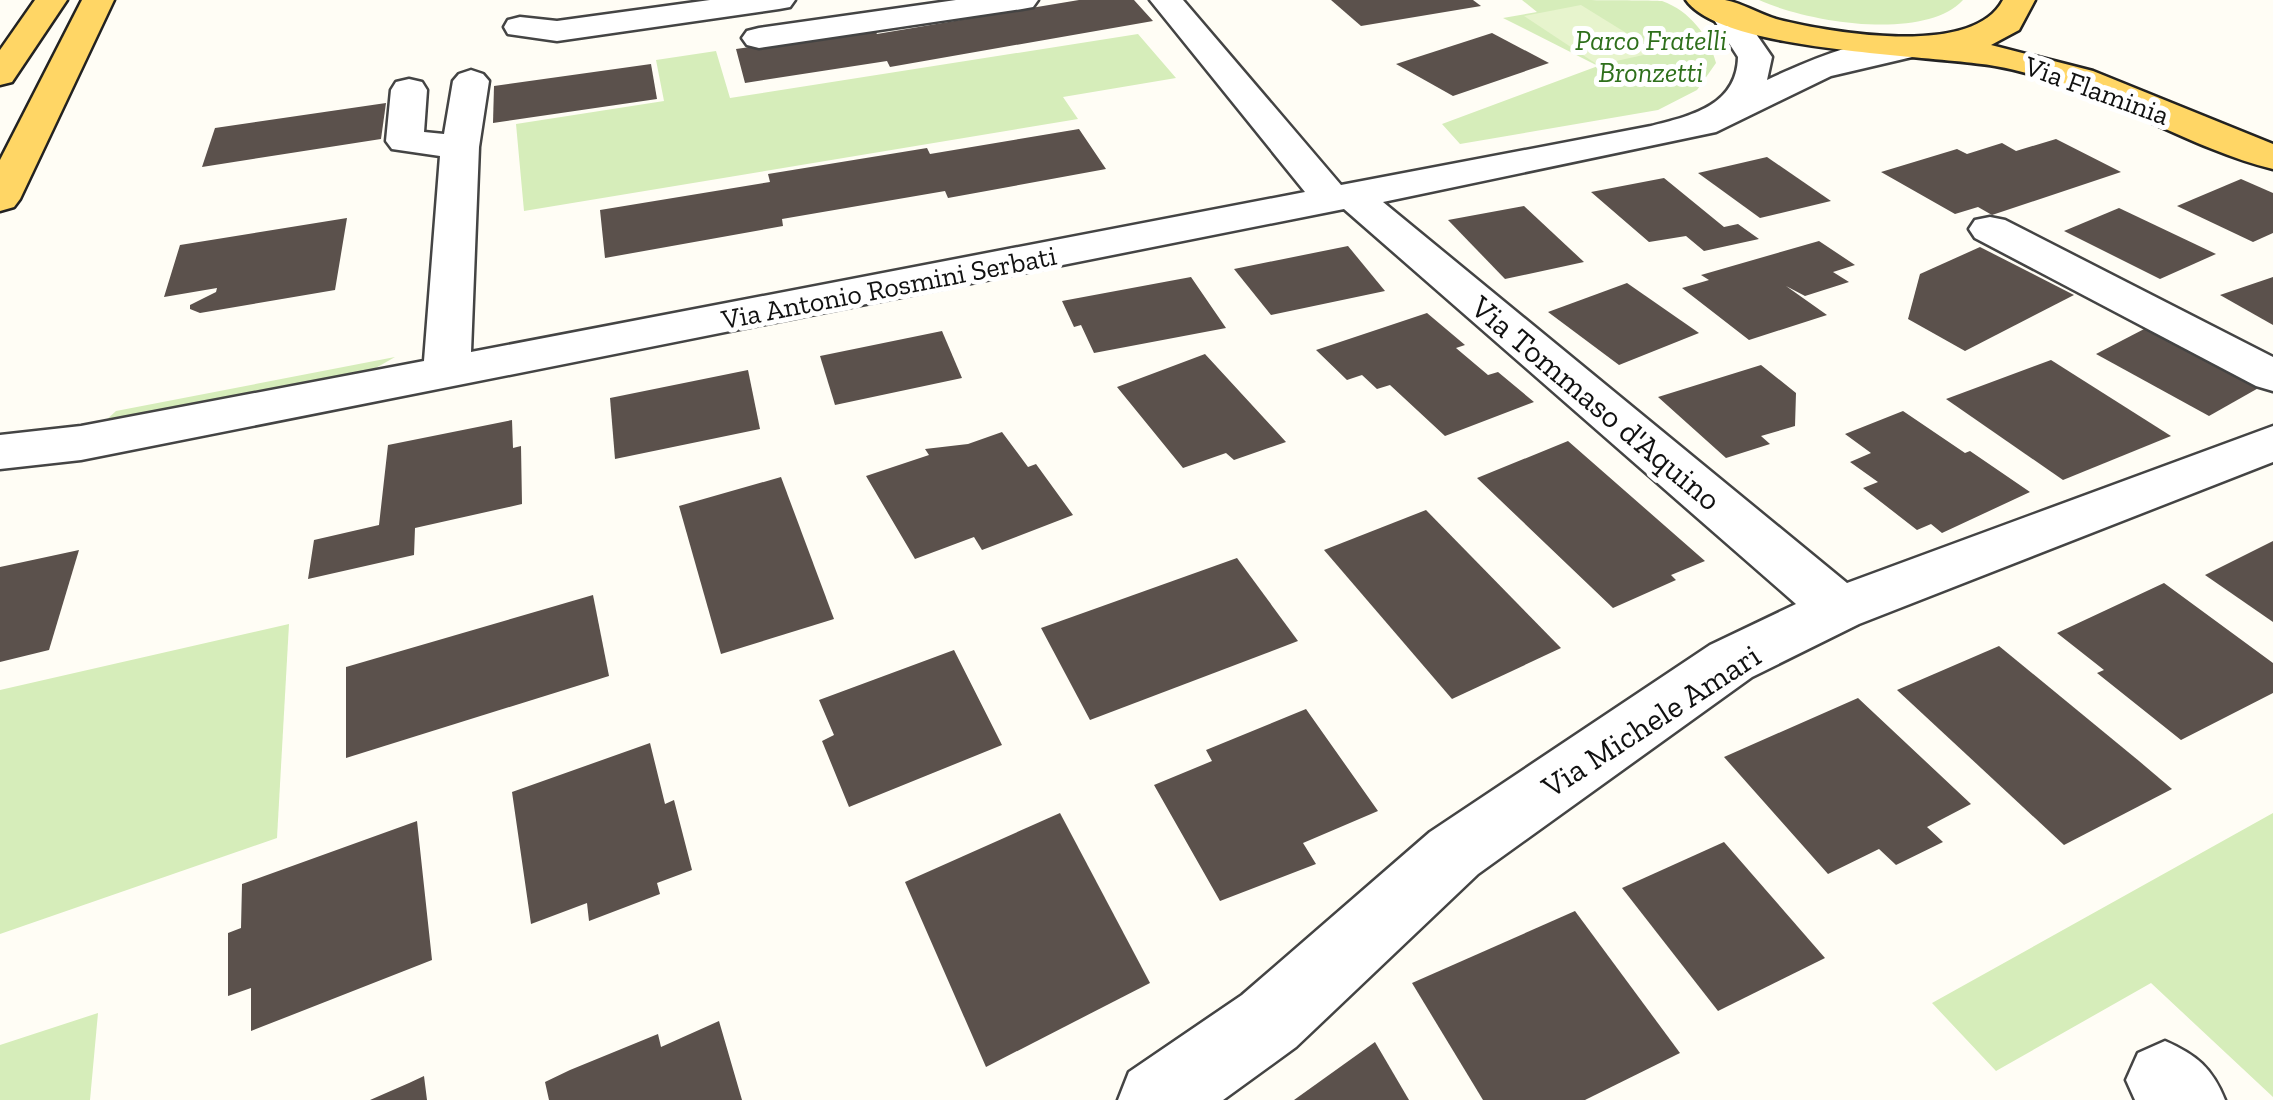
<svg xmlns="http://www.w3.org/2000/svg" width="2273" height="1100" font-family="'Zilla Slab',serif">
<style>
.green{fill:#d6edba}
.pitch{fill:#e7f4cd}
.building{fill:#5b514c}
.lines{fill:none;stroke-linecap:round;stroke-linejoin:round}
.minor-casing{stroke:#444;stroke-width:5}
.major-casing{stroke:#222;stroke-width:5}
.minor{fill:#fff;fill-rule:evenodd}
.major{fill:#ffd665;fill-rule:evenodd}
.labels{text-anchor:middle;stroke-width:10;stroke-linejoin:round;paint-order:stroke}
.far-park-label{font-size:28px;font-style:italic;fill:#2e6f1b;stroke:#fff}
.far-street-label{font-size:28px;fill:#111;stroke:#fff}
.street-label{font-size:32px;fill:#111;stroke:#fff}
</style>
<rect width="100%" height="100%" fill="#fffdf5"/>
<g class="green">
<path d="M1522 0C1549 0 1642 0 1662 1 1690 11 1709 36 1716 63L1697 90 1658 110 1460 144 1442 124 1598 66 1503 18 1537 12Z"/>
<path d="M1759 0H1963C1924 42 1807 22 1759 0Z"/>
<polygon points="1138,34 1176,78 1063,97 1078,119 524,211 516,124 664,101 656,60 716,51 730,98"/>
<polygon points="395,357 374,369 104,422 116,411"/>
<polygon points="289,624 277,838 0,934 0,690"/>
<polygon points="2273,813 2273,1097 2151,983 1996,1071 1932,1003"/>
<polygon points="98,1013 90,1100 0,1100 0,1045"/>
</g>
<polygon class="pitch" points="1581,5 1657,52 1598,65 1524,16"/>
<g class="building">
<polygon points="1079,0 1134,0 1153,21 890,67 887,61 745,83 736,49 874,29 877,34"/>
<polygon points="1331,0 1473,0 1481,6 1361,26"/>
<polygon points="1492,33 1549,63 1453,96 1396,64"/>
<polygon points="651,64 657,99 493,123 494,86"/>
<polygon points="386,103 381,139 202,167 215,128"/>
<polygon points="1079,129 1106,169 948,198 945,191 782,219 783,226 605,258 600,210 770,182 768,174 927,148 930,154"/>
<polygon points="2056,139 2121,172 1992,215 1978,207 1955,214 1881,172 1957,149 1967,154 2002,143 2016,151"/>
<polygon points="1767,157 1831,201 1760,218 1698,173"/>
<polygon points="1664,178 1724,227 1738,224 1759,239 1704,251 1686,236 1649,242 1591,192"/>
<polygon points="2241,179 2273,193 2273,233 2253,242 2177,206"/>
<polygon points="1524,206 1584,262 1505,279 1448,220"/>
<polygon points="2119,208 2216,254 2160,279 2064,231"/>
<polygon points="347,218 335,290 200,313 190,309 190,305 216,292 217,288 164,297 180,245"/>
<polygon points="1819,241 1855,265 1833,272 1849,282 1805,296 1786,286 1827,315 1749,340 1682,288 1709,280 1701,275"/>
<polygon points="1348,246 1385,291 1271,315 1234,269"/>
<polygon points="1980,247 2074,295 1965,351 1908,319 1920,274"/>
<polygon points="1191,277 1226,328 1094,353 1081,325 1074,327 1062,301"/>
<polygon points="2273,277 2273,325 2220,295"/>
<polygon points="1627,283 1699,333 1619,365 1548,312"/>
<polygon points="1427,313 1465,345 1456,348 1488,375 1498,372 1534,402 1445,436 1390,385 1377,389 1362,375 1347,380 1316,350"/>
<polygon points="2148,327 2262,386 2209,416 2096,354"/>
<polygon points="942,331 962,378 835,405 820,356"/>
<polygon points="1205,354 1286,442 1234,460 1226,453 1183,468 1117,387"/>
<polygon points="2051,360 2171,436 2063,480 1946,399"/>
<polygon points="1761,365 1796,393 1795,426 1761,436 1770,444 1726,458 1658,397"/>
<polygon points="748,370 760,429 615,459 610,398"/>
<polygon points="1903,411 1965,453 1970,451 2030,492 1942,533 1931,524 1917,530 1863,488 1878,482 1850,462 1871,453 1845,434"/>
<polygon points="512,420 513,448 521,446 522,504 415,528 414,555 308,579 314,540 379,525 388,445"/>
<polygon points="1002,432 1028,467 1036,464 1073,515 982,550 974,537 915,559 866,476 929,455 925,449 968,444"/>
<polygon points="1568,441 1705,561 1671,575 1676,580 1613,608 1477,478"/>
<polygon points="781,477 834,619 721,654 679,506"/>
<polygon points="1426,510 1561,648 1452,699 1324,550"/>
<polygon points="2273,541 2273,622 2205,575"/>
<polygon points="79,550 49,650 0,662 0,567"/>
<polygon points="1237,558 1298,641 1090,720 1041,628"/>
<polygon points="2164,583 2273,663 2273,693 2181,740 2097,673 2104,670 2057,633"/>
<polygon points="593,595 609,676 346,758 346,667"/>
<polygon points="1999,646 2139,761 2172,789 2064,845 1897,690"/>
<polygon points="954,650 1002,745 849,807 822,741 834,735 819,700"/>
<polygon points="1858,698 1971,804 1927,827 1943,842 1896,865 1879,849 1828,874 1724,757"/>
<polygon points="1306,709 1378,811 1303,843 1316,864 1220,901 1154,785 1212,761 1206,750"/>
<polygon points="650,743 665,804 674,800 692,870 657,883 660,894 589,921 587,903 531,924 512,792"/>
<polygon points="1060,813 1150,983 986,1067 905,882"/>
<polygon points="417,821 432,960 251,1031 251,988 228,996 228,933 241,928 242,884"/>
<polygon points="1724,842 1825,958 1718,1011 1622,888"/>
<polygon points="1575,911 1680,1053 1585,1100 1483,1100 1412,983"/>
<polygon points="719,1021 742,1100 549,1100 545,1082 570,1070 658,1034 661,1047"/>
<polygon points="1375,1042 1409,1100 1294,1100"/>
<polygon points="424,1076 427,1100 370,1100 409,1083"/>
</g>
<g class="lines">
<defs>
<g id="minor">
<polygon points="710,0 795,0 790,7 779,9 557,41 508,34 504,27 508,20 520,17 557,21"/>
<polygon points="956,0 1038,0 1033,7 1022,9 759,48 747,45 742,38 747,31 759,28"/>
<path d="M1150 0H1183L1341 185 1651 126C1690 116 1737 106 1738 57L1709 12 1714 5H1736L1772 57 1767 80C1807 61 1881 29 1925 40L1930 47 1925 54 1831 76 1716 132 1383 202 1847 583 2273 426V462L1859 624 1752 677 1478 874 1296 1047 1223 1100H1118L1129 1072 1242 995 1430 832 1710 645 1796 604 1344 209 81 460 0 469V435L81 426 424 361 440 156 392 149 386 141 391 90 396 82 409 79 422 82 427 90 424 132 444 134 453 81 459 74 471 70 483 74 489 81 479 147 471 352 1305 192Z"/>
<polygon points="1990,217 2005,220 2273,357 2273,391 2256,386 1975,238 1969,229 1975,220"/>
<path d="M2165 1041C2197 1055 2212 1068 2225 1100H2135L2126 1080 2138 1053Z"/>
</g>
<g id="major">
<polygon points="35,0 67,0 12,82 0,85 0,50"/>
<polygon points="82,0 114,0 20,199 14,207 0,211 0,160"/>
<path d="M1686 0C1699 0 1713 0 1725 0 1742 3 1759 14 1776 19 1831 33 1973 58 2003 0H2035L2019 30 1991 45 2093 71 2273 144V169C2179 146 2094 83 1995 66 1932 55 1722 52 1686 0Z"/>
</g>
</defs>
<use href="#minor" class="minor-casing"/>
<use href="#major" class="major-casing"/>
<use href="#minor" class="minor"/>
<use href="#major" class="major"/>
</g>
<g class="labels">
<g class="far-park-label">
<text x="1651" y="50">Parco Fratelli<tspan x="1651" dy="32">Bronzetti</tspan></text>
</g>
<g class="far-street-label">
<text transform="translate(2097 90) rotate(20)" y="10">Via Flaminia</text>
<text transform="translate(889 287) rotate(-11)" y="10">Via Antonio Rosmini Serbati</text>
</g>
<g class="street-label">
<text transform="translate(1596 403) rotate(40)" y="11">Via Tommaso d'Aquino</text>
<text transform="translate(1651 721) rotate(-33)" y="11">Via Michele Amari</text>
</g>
</g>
</svg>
